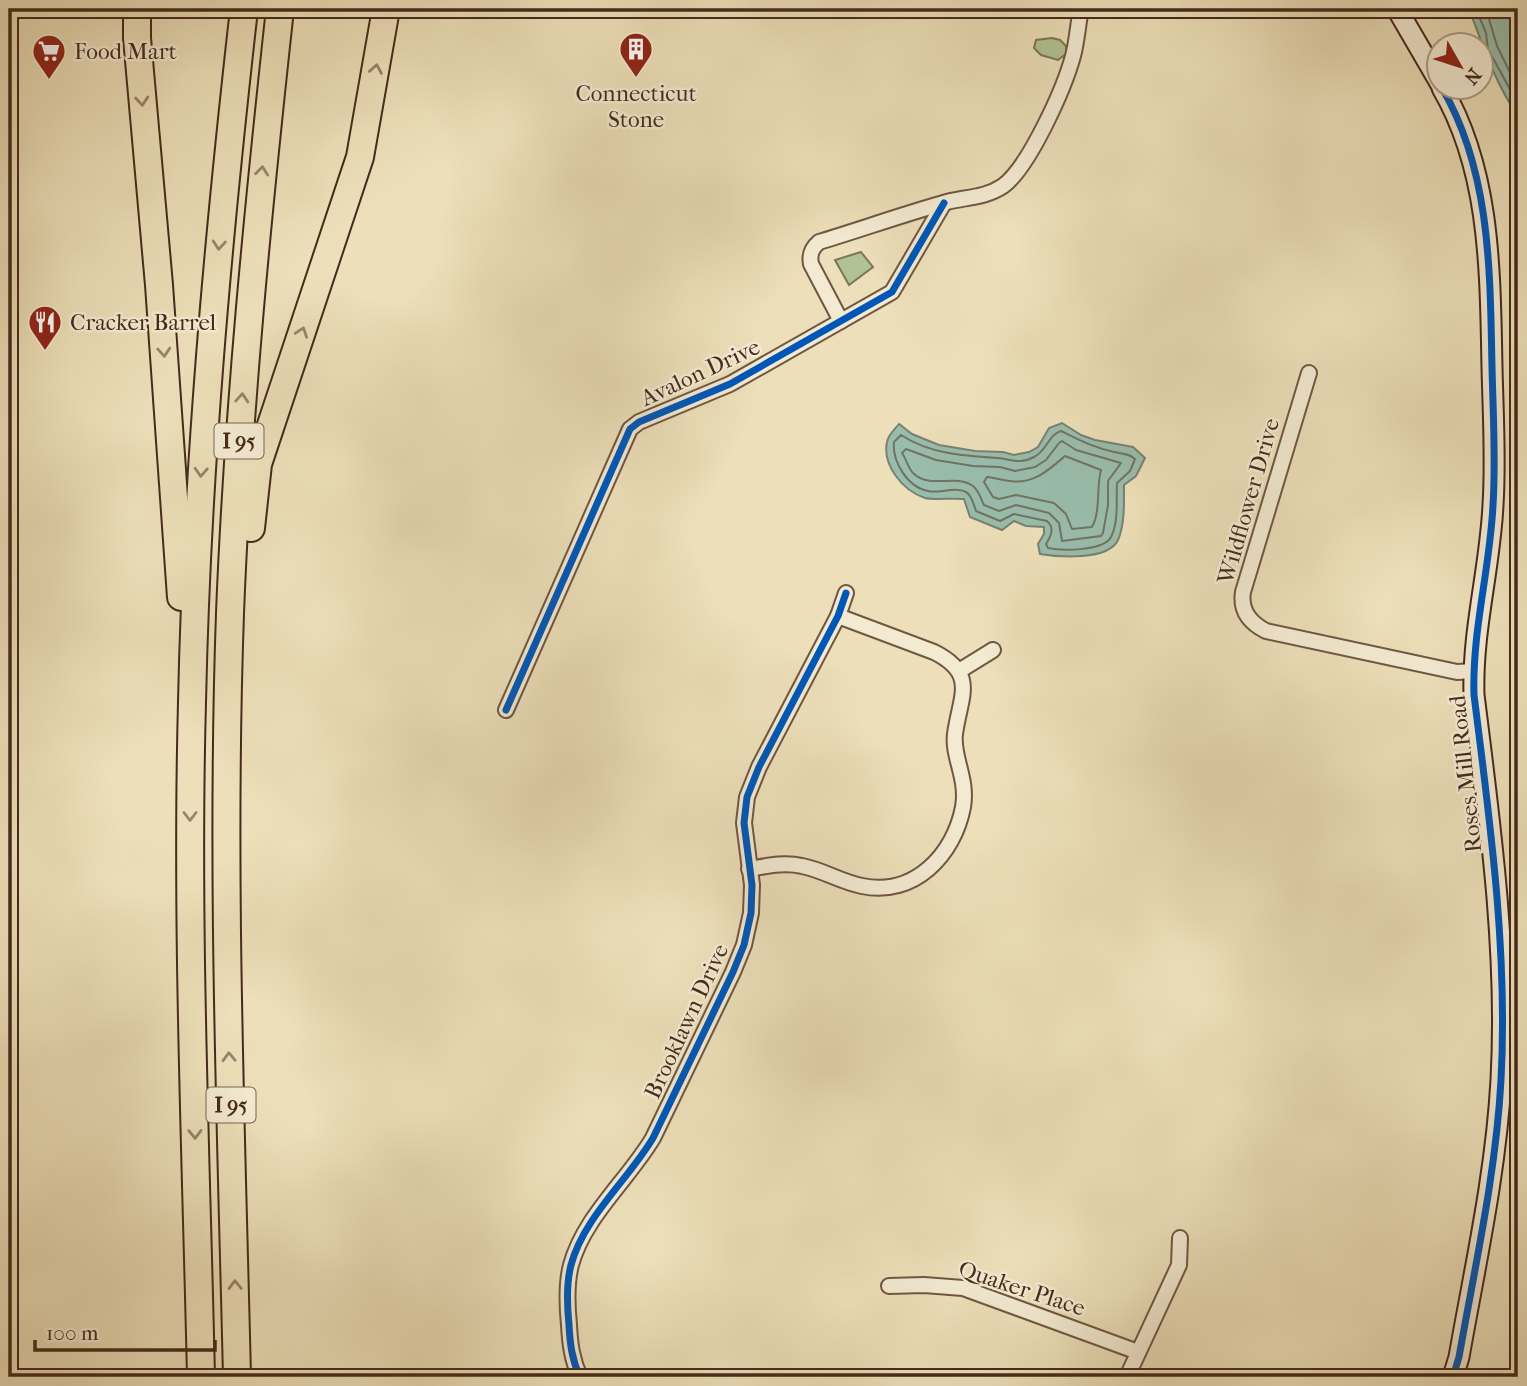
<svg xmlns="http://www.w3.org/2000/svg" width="1527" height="1386" font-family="'IM FELL French Canon',serif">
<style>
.green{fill:#b1c395;stroke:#7c7658;stroke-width:2}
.water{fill:#99bdac;stroke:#788272;stroke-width:2}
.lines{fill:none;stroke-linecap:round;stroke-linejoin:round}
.shore{stroke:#707463;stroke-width:2}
.street-casing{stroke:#705742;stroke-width:18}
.secondary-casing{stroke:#462a1a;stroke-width:23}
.highway-casing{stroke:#462a1a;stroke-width:30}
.street{stroke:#f3ead2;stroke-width:14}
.secondary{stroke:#f3ead2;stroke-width:19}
.highway{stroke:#ecdfb9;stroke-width:26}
.cycleway-casing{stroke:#f3ead2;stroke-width:11}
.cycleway{stroke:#0057b8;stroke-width:7}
.oneway{stroke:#99846a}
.labels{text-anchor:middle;stroke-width:5;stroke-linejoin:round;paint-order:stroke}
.shield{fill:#f3ead2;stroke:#7a6451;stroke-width:2}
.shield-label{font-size:21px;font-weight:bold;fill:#462a1a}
.poi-label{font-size:23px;fill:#462a1a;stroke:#f3ead2;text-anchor:start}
.street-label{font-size:23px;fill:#462a1a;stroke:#f3ead2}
</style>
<rect width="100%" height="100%" fill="#ecdfb9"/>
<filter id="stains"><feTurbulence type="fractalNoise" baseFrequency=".00286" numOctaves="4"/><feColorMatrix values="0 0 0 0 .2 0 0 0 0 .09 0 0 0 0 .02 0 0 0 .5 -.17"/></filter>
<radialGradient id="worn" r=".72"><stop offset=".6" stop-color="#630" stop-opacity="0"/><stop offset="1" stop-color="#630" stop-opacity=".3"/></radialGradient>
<g class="green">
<polygon points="1052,38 1060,40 1066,46 1066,54 1058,60 1041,55 1034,48 1036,40"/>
<polygon points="861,252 873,267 849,285 835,260"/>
</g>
<g class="water">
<path d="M1469 9H1518V116C1494 81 1484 48 1469 9Z"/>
<path d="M1062 423 1081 435 1095 440 1133 447 1145 458 1136 476 1124 485C1124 501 1125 524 1118 540 1108 561 1058 557 1040 554L1038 544 1044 534V527L1026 526 1014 521 1002 530 970 517 964 499C955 498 930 500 925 498 903 491 882 465 887 442 888 435 895 429 899 424L912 434 939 445 975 451 1003 452 1014 455 1029 452 1038 447 1049 428Z"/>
</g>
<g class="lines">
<g class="shore">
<polyline points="1476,9 1486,33 1488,49 1518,104"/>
<polyline points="1486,9 1497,46 1518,89"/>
<path d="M1061 431C1078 439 1094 448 1114 452 1123 454 1128 453 1135 459L1130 471 1117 483C1116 499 1119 521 1111 537 1104 551 1062 551 1048 548L1046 544C1051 536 1055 528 1047 521L1014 514 1000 521 976 511C974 506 972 495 966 492 955 486 940 494 928 491 907 487 892 461 894 442L901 435C930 454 964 456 997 458 1012 459 1019 465 1034 457 1047 451 1048 435 1061 431Z"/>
<path d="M1062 441 1076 450 1121 463 1108 481V505L1103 533 1101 536 1062 541 1059 523 1049 513 1016 505 999 511 984 505C981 499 979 491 973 486 955 473 930 490 913 473 908 468 906 458 902 453L906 449 936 460 973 466 1000 467 1015 471 1035 467 1046 460 1059 443Z"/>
<path d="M1065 456 1101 470C1096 488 1101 511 1092 527L1072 529 1066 514 1054 503 1016 495 999 499 993 497 984 482 987 477C995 478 1002 480 1010 481 1033 485 1050 469 1065 456Z"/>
</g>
<defs>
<g id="street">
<path d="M841 321 811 264C809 254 812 248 819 242 862 229 904 214 947 202 966 197 985 198 1003 186 1029 167 1064 89 1073 56 1077 41 1078 24 1081 9"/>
<path d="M1309 373 1243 592C1240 611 1250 623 1266 631L1457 672 1474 671"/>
<polyline points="959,671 993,650"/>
<polyline points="506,710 630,429 639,422 730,384 892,292 944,203"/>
<path d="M749 869C767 866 784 862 802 866 823 870 841 882 862 886 914 897 954 855 963 807 968 778 952 757 955 734 960 696 978 674 934 652L838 616"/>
<polyline points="889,1286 924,1285 963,1288 1138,1352"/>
<path d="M580 1377C572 1360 570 1344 569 1325 567 1305 566 1284 571 1265 584 1217 628 1180 653 1138L733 972 744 945 751 913 752 885 744 823 747 797 759 767 838 616 846 593"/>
<polyline points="1127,1377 1179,1265 1180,1238"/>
</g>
<g id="secondary">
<polyline points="1397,9 1440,83"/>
<path d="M1442 88C1491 172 1490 272 1492 367 1493 413 1496 459 1493 505 1490 569 1472 630 1474 695 1490 822 1508 952 1501 1080 1496 1173 1475 1266 1459 1357L1453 1377"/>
</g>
<g id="highway">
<polyline points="137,9 137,38 159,285 181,597"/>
<polyline points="251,528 258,464 360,157 386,9"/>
<path d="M201 1377C196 1152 186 927 192 702 197 470 218 239 244 9"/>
<path d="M237 1377C231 1122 221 868 230 613 238 411 258 210 280 9"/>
</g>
</defs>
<use href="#street" class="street-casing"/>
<use href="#secondary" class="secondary-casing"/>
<use href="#highway" class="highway-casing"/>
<use href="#street" class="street"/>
<use href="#secondary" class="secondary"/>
<use href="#highway" class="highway"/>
<defs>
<g id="cycleway">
<path d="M1442 88C1491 172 1490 272 1492 367 1493 413 1496 459 1493 505 1490 569 1472 630 1474 695 1490 822 1508 952 1501 1080 1496 1173 1475 1266 1459 1357L1453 1377"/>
<polyline points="506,710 630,429 639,422 730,384 892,292 944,203"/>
<path d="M580 1377C572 1360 570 1344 569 1325 567 1305 566 1284 571 1265 584 1217 628 1180 653 1138L733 972 744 945 751 913 752 885 744 823 747 797 759 767 838 616 846 593"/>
</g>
</defs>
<use href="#cycleway" class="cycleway-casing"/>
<use href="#cycleway" class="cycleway"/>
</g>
<defs><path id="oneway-chevron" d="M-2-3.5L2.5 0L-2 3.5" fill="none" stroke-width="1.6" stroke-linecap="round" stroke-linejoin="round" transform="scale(1.75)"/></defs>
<g class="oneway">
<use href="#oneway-chevron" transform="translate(376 69) rotate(-80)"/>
<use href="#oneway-chevron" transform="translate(142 101) rotate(85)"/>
<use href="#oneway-chevron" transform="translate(262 171) rotate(-84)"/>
<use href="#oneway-chevron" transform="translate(219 245) rotate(95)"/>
<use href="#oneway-chevron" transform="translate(302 332) rotate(-71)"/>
<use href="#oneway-chevron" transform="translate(164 352) rotate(86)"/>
<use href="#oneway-chevron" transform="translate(242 398) rotate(-86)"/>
<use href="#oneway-chevron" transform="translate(201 472) rotate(93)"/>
<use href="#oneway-chevron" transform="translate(190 816) rotate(90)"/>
<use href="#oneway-chevron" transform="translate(229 1057) rotate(-92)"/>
<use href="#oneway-chevron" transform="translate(195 1134) rotate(89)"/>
<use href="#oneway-chevron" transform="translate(235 1285) rotate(-91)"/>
</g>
<defs>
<symbol id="building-pin" viewBox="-11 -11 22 30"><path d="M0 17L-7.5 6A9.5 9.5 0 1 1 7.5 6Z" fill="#8f2418" stroke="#f3ead2"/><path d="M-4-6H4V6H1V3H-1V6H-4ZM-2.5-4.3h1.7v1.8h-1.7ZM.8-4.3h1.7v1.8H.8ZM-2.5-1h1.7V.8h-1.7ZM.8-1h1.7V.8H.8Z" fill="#fff"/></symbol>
<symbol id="supermarket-pin" viewBox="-11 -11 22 30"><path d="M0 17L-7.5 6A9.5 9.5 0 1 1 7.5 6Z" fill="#8f2418" stroke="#f3ead2"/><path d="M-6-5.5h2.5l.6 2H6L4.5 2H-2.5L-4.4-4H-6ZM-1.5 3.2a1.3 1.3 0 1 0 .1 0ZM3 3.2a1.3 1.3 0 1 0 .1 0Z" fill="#fff"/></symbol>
<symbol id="restaurant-pin" viewBox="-11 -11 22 30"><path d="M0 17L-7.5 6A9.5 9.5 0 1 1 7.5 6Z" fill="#8f2418" stroke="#f3ead2"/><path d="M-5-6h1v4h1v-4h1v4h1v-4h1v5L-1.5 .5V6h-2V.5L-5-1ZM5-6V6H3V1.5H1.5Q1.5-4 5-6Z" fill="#fff"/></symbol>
</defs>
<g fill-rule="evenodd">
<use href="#building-pin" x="617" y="30" width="38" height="52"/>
<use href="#supermarket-pin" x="30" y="32" width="38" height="52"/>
<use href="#restaurant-pin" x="26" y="303" width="38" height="52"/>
</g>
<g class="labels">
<g class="shield">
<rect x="214.5" y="423.5" width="49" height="35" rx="5"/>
<rect x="206.5" y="1087.5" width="49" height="35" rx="5"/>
</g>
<g class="shield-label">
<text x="239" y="448">I 95</text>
<text x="231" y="1112">I 95</text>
</g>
<g class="poi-label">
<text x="74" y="59">Food Mart</text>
<text x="636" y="101" text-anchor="middle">Connecticut<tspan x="636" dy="26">Stone</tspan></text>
<text x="70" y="330">Cracker Barrel</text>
</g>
<g class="street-label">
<text transform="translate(700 372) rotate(-25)" y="8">Avalon Drive</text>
<text transform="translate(1248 501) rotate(-74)" y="8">Wildflower Drive</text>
<text transform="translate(1465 774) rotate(-96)" y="8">Roses Mill Road</text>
<text transform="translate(686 1021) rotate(-65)" y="8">Brooklawn Drive</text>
<text transform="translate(1022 1288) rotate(18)" y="8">Quaker Place</text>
</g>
</g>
<rect width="1527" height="1386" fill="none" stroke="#ecdfb9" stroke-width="35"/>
<rect x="10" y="10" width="1506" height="1365" fill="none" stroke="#462a1a" stroke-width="3.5"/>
<rect x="18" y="18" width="1492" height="1351" fill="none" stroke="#462a1a" stroke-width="2"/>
<g transform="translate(1460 66) rotate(129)"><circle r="33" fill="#f3ead2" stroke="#ae9d88" stroke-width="2"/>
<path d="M0-5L12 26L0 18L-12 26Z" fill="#8f2418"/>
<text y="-10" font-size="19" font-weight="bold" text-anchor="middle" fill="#462a1a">N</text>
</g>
<path d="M35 1340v10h180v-10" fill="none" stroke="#462a1a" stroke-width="3.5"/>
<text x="46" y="1340" font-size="21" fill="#462a1a" stroke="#f3ead2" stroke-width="5" paint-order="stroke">100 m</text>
<rect width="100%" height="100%" filter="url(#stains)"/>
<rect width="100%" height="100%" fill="url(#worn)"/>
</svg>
